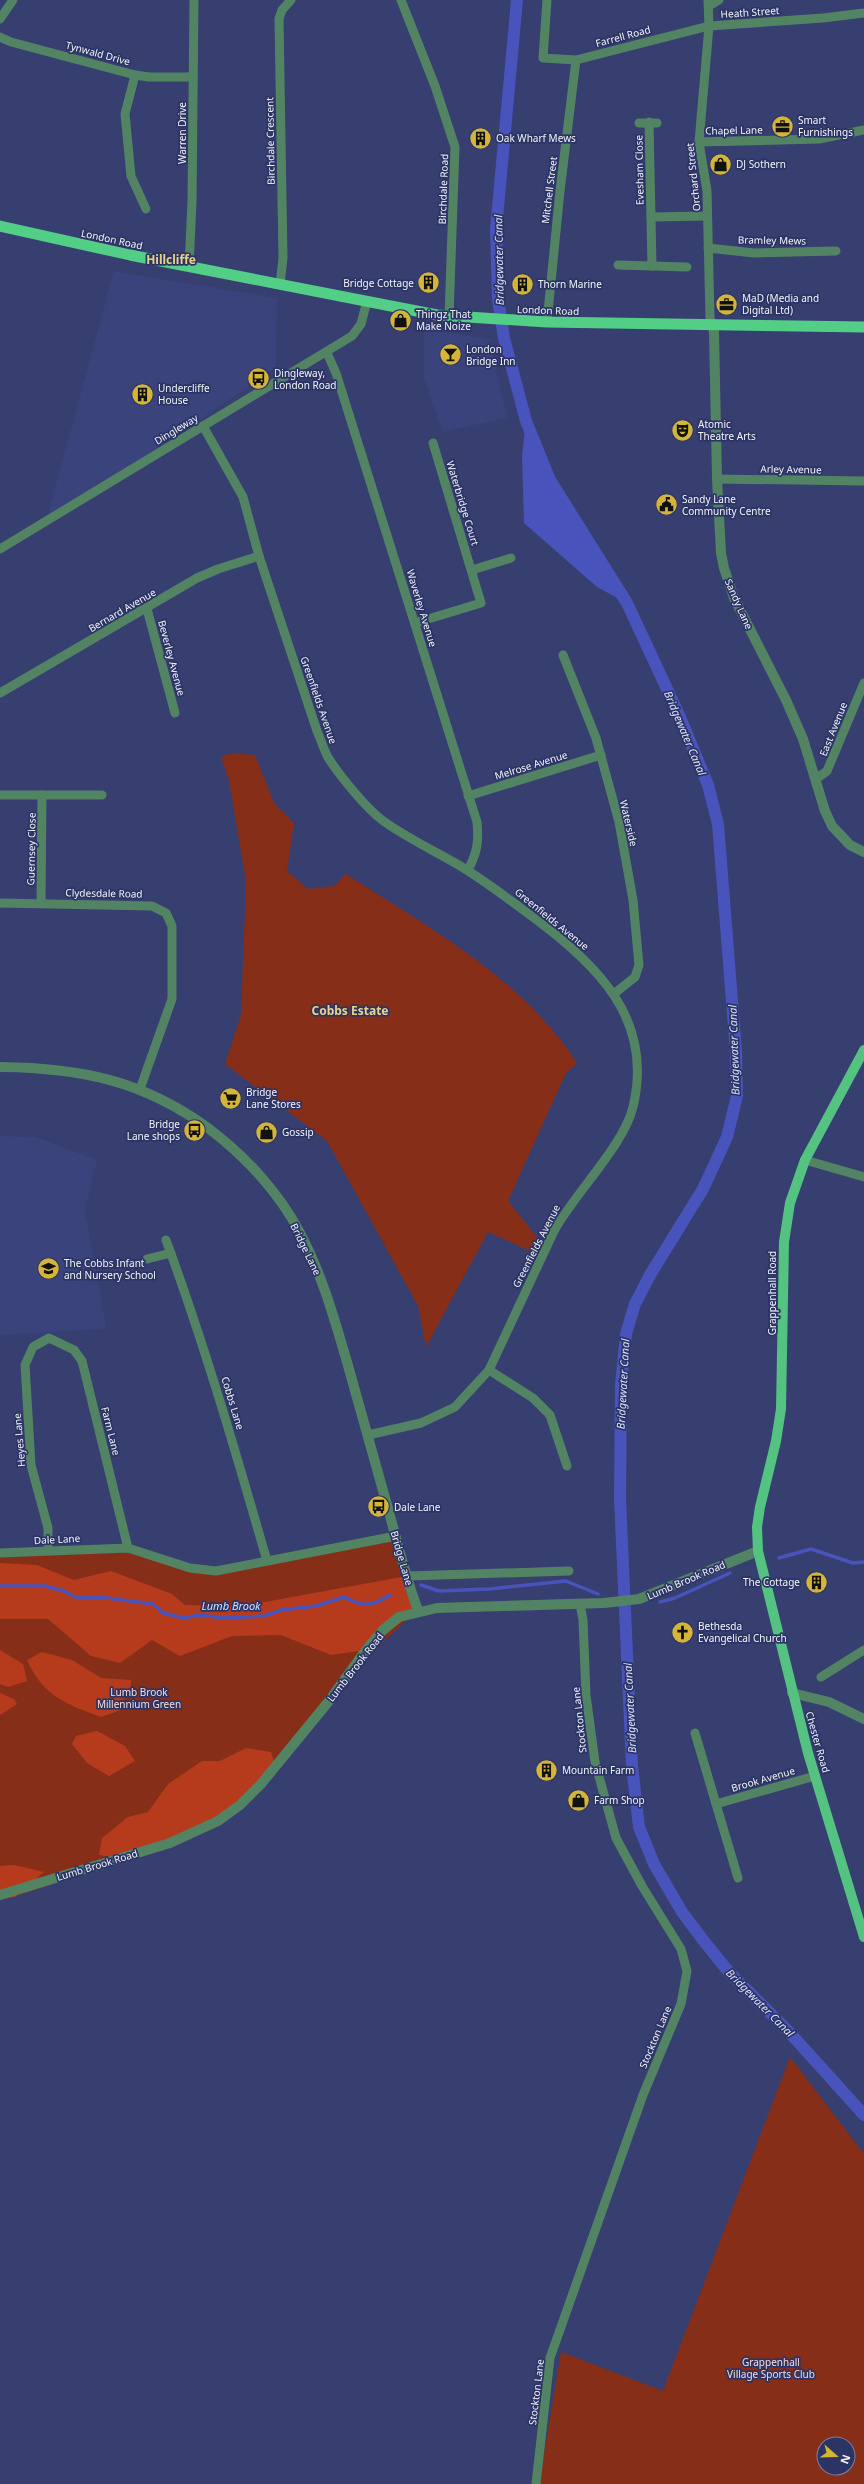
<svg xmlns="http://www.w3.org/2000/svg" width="864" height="2484" font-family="'Noto Sans',sans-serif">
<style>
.built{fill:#3a437c}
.green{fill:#872e19;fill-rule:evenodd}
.forest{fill:#b63b1d}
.water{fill:#4953bc}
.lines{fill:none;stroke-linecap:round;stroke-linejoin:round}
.stream{stroke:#4953bc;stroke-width:3.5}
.canal{stroke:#4953bc;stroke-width:12}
.minor{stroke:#528463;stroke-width:9}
.tertiary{stroke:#528463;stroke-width:10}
.primary{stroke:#54c280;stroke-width:10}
.trunk{stroke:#52ce86;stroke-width:11}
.labels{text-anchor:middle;stroke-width:3.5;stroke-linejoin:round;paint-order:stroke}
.street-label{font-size:10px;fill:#f3f5fb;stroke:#2c3465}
.poi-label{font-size:10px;fill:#f3f5fb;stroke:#2c3465;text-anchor:start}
.park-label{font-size:10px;fill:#fcdbd3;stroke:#2c3465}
.water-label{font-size:11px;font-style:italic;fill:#d9e0fc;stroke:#2c3465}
.quarter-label{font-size:12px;font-weight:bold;fill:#e9d386;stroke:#2c3465}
</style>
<rect width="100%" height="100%" fill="#363f70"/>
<g class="built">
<polygon points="114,271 277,298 276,368 116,476 48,514"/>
<polygon points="424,329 489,339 507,418 442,432 424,377"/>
<polygon points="0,1136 36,1137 97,1160 85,1211 106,1327 102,1329 0,1335"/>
</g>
<g class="green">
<path d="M231 753 255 755 274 803 294 823 287 871 308 889 334 886 346 874C429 928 522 978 577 1063L566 1073 508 1201 540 1241 535 1253 488 1232 426 1347 418 1306 327 1141 225 1064 241 1015 246 882 229 781 221 757Z"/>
<polygon points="396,1536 418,1610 353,1669 261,1784 170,1843 15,1897 0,1900 0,1553 128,1548 202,1571"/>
<path d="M790 2057 864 2154V2484H539L561 2352 663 2391ZM824 2444H848V2468H824Z"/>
</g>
<g class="forest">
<polygon points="0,1563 37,1565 74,1580 111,1571 172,1594 185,1605 243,1606 407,1576 418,1610 399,1617 366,1650 331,1655 281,1635 232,1636 180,1656 152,1640 120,1663 91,1656 48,1619 0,1619"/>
<polygon points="0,1650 23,1664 27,1681 8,1687 0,1684"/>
<path d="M42 1652 72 1660 101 1678 131 1680V1695L121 1700V1710L101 1717C66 1704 43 1696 27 1660Z"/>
<polygon points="0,1693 14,1699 17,1704 0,1715"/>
<polygon points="97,1731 125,1746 135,1761 109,1776 87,1763 72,1744 76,1736"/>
<polygon points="246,1748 271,1752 276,1767 218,1821 126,1859 99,1855 102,1838 128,1817 148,1812 168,1784 202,1761 220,1761"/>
<polygon points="14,1865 44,1872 15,1897 0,1898 0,1866"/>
</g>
<polygon class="water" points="526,421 550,480 627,603 597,587 524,523 522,456"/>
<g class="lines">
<g class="stream">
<polyline points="779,1558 811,1549 853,1563 864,1562"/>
<polyline points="421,1585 439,1591 489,1589 566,1581 598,1594"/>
<path d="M0 1586H45L64 1591 75 1597 107 1598 153 1604 163 1613 184 1618 199 1615 224 1618 264 1616 281 1610 316 1606 344 1597C363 1607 371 1607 390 1595"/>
<polyline points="660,1602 675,1598 730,1573"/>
</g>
<polyline class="canal" points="517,0 496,229 498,299 504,338 526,421 550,480 627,603 680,717 708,785 718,824 736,1052 737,1096 727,1137 703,1189 650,1275 635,1304 626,1334 621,1385 620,1499 632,1766 639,1827 654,1864 682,1912 703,1940 728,1971 790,2033 864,2115"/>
<g class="minor">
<polyline points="401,0 435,86 455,147 449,316"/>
<polyline points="547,0 543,58 576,60 709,26 823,18 864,13"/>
<polyline points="708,0 709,26 699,142 707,191 710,318 712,325"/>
<polyline points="709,6 719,0"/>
<polyline points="0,19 13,0"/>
<polyline points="0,37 11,42 135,75 149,77 193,77"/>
<polyline points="135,75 125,114 131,176 146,209"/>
<polyline points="649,122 652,266"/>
<polyline points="639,123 657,123"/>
<polyline points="699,142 819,139 864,130"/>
<polyline points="651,217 707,216"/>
<polyline points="708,248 754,253 836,251"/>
<polyline points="618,265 687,267"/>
<polyline points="189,267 192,202 194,0"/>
<polyline points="280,285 283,258 279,19 282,10 291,0"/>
<polyline points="547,322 560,191 576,60"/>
<path d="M327 353 336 373 477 822C479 842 477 853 468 870"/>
<path d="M203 426 243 497 259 556 317 731C321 740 324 751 329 759 340 776 366 808 382 820 405 837 433 850 457 864 484 880 509 899 534 918 598 966 654 1019 633 1107 624 1145 575 1193 554 1231L489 1370 455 1407 421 1423 368 1435"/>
<polyline points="717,479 864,481"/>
<polyline points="0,549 352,336 361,324 367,301"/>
<polyline points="472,570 511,558"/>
<polyline points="147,609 175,713"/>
<polyline points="415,623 481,603 433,443"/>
<polyline points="563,655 596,738 619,822 633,900 639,965 635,977 615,993"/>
<polyline points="0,693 197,578 218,569 259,556"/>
<polyline points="816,779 827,771 864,683"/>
<polyline points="0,795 42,795"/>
<polyline points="468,796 601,755"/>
<polyline points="0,903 152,906 166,913 172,926 172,999 140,1089"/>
<polyline points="41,903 42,795 102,795"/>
<polyline points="805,1160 864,1177"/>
<path d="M166 1240C205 1346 236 1453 267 1561"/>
<polyline points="147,1259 171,1253"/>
<polyline points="489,1370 533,1398 550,1415 567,1466"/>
<polyline points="48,1550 48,1528 31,1465 25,1365 33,1347 49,1338 74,1350 82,1361 128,1548"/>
<polyline points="0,1553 128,1548 190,1568 216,1571 396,1536"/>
<polyline points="407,1576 569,1571"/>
<polyline points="821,1677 864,1650"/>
<polyline points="695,1733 738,1878"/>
<polyline points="716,1804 815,1776"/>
<polyline points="536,2484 550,2358 643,2095 681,2004 687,1971 681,1949 642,1886 616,1838 595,1762 586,1695 583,1620 580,1604"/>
</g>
<g class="tertiary">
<polyline points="712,325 714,332 717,479 721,553 724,568 734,598 786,700 803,739 825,811 832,826 850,845 864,852"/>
<path d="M0 1067C80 1068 142 1080 208 1128 244 1155 279 1192 300 1233 322 1274 334 1318 347 1362 361 1412 375 1462 389 1512 398 1545 406 1579 418 1610"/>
<polyline points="792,1693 829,1702 864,1719"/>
<polyline points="0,1895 170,1843 218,1821 240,1805 261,1784 329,1701 366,1650 383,1630 399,1617 437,1608 604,1603 639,1599 758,1551"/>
</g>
<polyline class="primary" points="864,1050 805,1160 790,1203 784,1242 781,1409 776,1441 760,1507 757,1527 758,1551 808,1753 864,1937"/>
<polyline class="trunk" points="0,226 130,255 437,315 547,322 864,327"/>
</g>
<defs>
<symbol id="office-disc" viewBox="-11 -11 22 22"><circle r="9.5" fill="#d5b535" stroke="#2c3465"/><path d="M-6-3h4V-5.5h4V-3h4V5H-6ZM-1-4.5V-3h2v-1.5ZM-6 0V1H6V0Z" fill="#111"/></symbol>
<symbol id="building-disc" viewBox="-11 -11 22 22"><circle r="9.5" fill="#d5b535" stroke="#2c3465"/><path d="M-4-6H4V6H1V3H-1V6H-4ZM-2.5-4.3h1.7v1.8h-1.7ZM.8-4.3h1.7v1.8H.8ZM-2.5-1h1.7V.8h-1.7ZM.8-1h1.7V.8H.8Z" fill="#111"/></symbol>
<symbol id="shop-disc" viewBox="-11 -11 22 22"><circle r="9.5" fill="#d5b535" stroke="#2c3465"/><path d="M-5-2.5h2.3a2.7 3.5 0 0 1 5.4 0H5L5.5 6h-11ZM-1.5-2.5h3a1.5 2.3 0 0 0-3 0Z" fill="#111"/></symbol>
<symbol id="bar-disc" viewBox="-11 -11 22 22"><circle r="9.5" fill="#d5b535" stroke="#2c3465"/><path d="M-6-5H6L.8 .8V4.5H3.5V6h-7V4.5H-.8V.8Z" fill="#111"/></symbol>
<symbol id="bus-disc" viewBox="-11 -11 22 22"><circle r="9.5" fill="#d5b535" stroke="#2c3465"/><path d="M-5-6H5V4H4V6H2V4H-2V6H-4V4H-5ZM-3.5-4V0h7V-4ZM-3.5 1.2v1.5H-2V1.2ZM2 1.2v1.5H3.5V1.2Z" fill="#111"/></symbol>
<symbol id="theatre-disc" viewBox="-11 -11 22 22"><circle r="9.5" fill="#d5b535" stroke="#2c3465"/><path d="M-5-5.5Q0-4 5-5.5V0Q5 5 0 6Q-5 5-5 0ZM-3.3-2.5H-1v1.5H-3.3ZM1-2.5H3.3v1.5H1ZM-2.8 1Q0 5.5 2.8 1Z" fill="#111"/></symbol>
<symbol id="civic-disc" viewBox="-11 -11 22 22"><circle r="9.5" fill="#d5b535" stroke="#2c3465"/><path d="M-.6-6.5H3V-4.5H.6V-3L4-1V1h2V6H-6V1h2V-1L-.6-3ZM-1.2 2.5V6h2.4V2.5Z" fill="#111"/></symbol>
<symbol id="supermarket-disc" viewBox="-11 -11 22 22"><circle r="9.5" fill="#d5b535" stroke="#2c3465"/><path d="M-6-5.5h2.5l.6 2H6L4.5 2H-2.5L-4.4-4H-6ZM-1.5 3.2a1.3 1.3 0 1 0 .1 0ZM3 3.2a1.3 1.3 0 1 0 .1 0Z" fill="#111"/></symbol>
<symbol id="school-disc" viewBox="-11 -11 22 22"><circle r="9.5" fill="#d5b535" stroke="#2c3465"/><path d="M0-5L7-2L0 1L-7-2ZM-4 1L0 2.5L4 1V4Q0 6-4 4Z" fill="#111"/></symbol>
<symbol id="church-disc" viewBox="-11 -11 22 22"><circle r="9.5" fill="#d5b535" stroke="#2c3465"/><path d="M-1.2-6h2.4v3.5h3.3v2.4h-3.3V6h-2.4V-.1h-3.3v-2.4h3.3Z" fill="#111"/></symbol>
</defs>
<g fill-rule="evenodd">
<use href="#office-disc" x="770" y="114" width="25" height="25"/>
<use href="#building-disc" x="468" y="126" width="25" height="25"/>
<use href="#shop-disc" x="708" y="152" width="25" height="25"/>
<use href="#building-disc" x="416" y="270" width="25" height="25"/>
<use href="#building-disc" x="510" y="272" width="25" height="25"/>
<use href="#office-disc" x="714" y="292" width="25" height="25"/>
<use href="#shop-disc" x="388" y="308" width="25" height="25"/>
<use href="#bar-disc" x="438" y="342" width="25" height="25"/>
<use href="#bus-disc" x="246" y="366" width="25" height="25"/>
<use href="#building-disc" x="130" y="382" width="25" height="25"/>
<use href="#theatre-disc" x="670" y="418" width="25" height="25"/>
<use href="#civic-disc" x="654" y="492" width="25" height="25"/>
<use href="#supermarket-disc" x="218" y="1086" width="25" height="25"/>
<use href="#bus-disc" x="182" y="1118" width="25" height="25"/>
<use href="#shop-disc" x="254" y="1120" width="25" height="25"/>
<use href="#school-disc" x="36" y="1256" width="25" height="25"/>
<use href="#bus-disc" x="366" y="1494" width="25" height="25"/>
<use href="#building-disc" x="804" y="1570" width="25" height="25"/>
<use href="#church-disc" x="670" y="1620" width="25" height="25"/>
<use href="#building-disc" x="534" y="1758" width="25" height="25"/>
<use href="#shop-disc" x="566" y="1788" width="25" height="25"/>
</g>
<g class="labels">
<g class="street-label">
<text transform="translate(750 12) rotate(-4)" y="4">Heath Street</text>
<text transform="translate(623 36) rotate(-15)" y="4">Farrell Road</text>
<text transform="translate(98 53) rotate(15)" y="4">Tynwald Drive</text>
<text transform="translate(734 130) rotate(-1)" y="4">Chapel Lane</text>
<text transform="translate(182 133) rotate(-90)" y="4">Warren Drive</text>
<text transform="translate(270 141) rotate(-91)" y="4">Birchdale Crescent</text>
<text transform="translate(639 170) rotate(-91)" y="4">Evesham Close</text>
<text transform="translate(693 177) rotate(-96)" y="4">Orchard Street</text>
<text transform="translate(443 189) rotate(-88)" y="4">Birchdale Road</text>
<text transform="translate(549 190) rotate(-83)" y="4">Mitchell Street</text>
<text transform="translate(112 239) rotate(12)" y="4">London Road</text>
<text transform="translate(772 240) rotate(1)" y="4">Bramley Mews</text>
<text transform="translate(548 310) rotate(2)" y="4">London Road</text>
<text transform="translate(176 429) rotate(-31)" y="4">Dingleway</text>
<text transform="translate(791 469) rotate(1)" y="4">Arley Avenue</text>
<text transform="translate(463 503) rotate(73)" y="4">Waterbridge Court</text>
<text transform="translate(739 604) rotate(66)" y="4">Sandy Lane</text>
<text transform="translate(422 608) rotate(73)" y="4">Waverley Avenue</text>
<text transform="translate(122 610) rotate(-30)" y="4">Bernard Avenue</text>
<text transform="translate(172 658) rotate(75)" y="4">Beverley Avenue</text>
<text transform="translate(319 700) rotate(71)" y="4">Greenfields Avenue</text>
<text transform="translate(833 729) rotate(-68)" y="4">East Avenue</text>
<text transform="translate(531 765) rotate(-17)" y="4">Melrose Avenue</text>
<text transform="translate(629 823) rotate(77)" y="4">Waterside</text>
<text transform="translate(31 849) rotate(-89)" y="4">Guernsey Close</text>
<text transform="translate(104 893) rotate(1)" y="4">Clydesdale Road</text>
<text transform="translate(552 919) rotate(39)" y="4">Greenfields Avenue</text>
<text transform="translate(536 1246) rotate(-63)" y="4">Greenfields Avenue</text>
<text transform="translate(306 1249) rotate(64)" y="4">Bridge Lane</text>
<text transform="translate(772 1293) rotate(-90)" y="4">Grappenhall Road</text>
<text transform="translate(233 1403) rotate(73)" y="4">Cobbs Lane</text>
<text transform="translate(111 1431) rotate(76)" y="4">Farm Lane</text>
<text transform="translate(19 1440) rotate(-95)" y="4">Heyes Lane</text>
<text transform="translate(57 1539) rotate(-3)" y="4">Dale Lane</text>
<text transform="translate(402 1558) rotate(74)" y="4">Bridge Lane</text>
<text transform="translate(686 1580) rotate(-23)" y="4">Lumb Brook Road</text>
<text transform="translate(355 1667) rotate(-52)" y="4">Lumb Brook Road</text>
<text transform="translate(579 1720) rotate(-96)" y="4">Stockton Lane</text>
<text transform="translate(818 1742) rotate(74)" y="4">Chester Road</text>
<text transform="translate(763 1779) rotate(-16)" y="4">Brook Avenue</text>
<text transform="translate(97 1865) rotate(-17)" y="4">Lumb Brook Road</text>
<text transform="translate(655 2037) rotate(-67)" y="4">Stockton Lane</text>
<text transform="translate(536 2392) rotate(-83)" y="4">Stockton Lane</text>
</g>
<g class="poi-label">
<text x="798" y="124">Smart<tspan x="798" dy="12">Furnishings</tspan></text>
<text x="496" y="142">Oak Wharf Mews</text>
<text x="736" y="168">DJ Sothern</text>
<text x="414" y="287" text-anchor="end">Bridge Cottage</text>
<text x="538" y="288">Thorn Marine</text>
<text x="742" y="302">MaD (Media and<tspan x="742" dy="12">Digital Ltd)</tspan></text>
<text x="416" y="318">Thingz That<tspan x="416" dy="12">Make Noize</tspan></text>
<text x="466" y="353">London<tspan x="466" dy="12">Bridge Inn</tspan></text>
<text x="274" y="377">Dingleway,<tspan x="274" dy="12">London Road</tspan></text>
<text x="158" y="392">Undercliffe<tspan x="158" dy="12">House</tspan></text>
<text x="698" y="428">Atomic<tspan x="698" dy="12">Theatre Arts</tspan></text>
<text x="682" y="503">Sandy Lane<tspan x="682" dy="12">Community Centre</tspan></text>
<text x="246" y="1096">Bridge<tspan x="246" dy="12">Lane Stores</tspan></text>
<text x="180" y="1128" text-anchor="end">Bridge<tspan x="180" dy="12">Lane shops</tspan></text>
<text x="282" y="1136">Gossip</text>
<text x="64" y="1267">The Cobbs Infant<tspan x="64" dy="12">and Nursery School</tspan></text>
<text x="394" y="1511">Dale Lane</text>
<text x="800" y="1586" text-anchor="end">The Cottage</text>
<text x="698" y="1630">Bethesda<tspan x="698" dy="12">Evangelical Church</tspan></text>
<text x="562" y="1774">Mountain Farm</text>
<text x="594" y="1804">Farm Shop</text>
</g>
<g class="park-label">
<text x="139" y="1696">Lumb Brook<tspan x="139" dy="12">Millennium Green</tspan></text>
<text x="771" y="2366">Grappenhall<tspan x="771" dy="12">Village Sports Club</tspan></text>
</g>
<g class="water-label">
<text transform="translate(499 260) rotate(-91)" y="4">Bridgewater Canal</text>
<text transform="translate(685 733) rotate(67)" y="4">Bridgewater Canal</text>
<text transform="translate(734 1050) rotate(-92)" y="4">Bridgewater Canal</text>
<text transform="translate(623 1384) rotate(-87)" y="4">Bridgewater Canal</text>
<text x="231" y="1610">Lumb Brook</text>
<text transform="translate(630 1708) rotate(-93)" y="4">Bridgewater Canal</text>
<text transform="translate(760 2003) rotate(45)" y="4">Bridgewater Canal</text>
</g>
<g class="quarter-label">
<text x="171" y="264">Hillcliffe</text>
<text x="350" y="1015">Cobbs Estate</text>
</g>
</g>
<g transform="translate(836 2456) rotate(110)"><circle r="19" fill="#2c3465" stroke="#7c81a1"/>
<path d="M0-3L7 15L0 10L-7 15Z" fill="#d5b535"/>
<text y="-6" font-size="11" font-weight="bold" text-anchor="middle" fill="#f3f5fb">N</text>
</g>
</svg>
